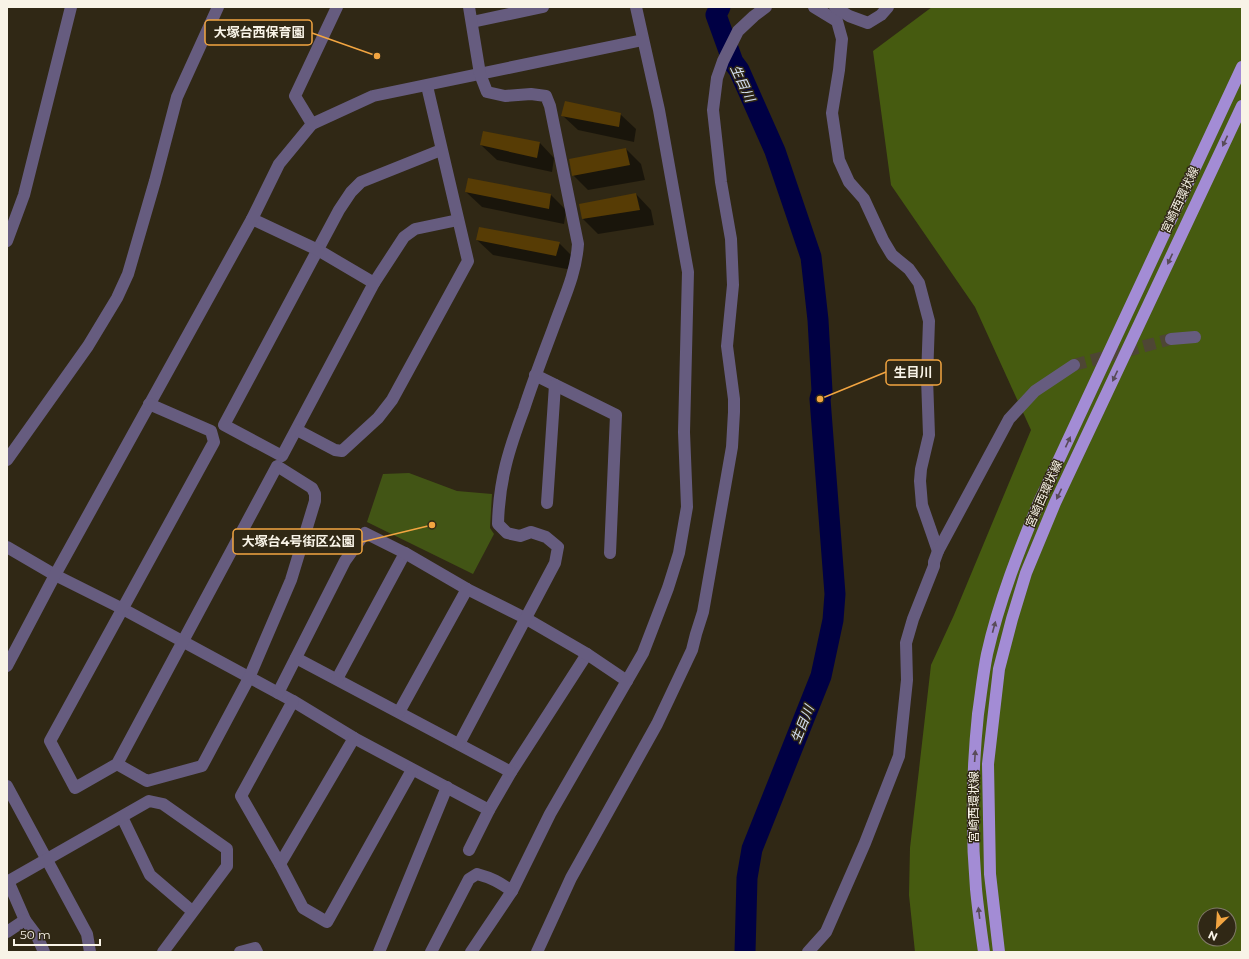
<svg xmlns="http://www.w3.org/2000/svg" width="1249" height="959" font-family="Montserrat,'Noto Sans JP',sans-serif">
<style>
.green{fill:#425515}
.forest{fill:#465b10;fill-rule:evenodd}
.shadow{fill:#0007}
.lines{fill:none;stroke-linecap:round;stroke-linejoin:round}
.river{stroke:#004;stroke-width:21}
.building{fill:#573c05}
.minor-tunnel{stroke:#4e4634;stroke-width:12;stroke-dasharray:12 6;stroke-linecap:butt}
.minor{stroke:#665c7f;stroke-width:12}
.major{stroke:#a38cd5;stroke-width:12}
.oneway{fill:#584b58}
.labels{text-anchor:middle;stroke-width:3;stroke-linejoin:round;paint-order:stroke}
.street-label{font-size:12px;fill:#f8f3e7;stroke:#302815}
.water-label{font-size:13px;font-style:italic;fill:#d4e0f4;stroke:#302815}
.leader{fill:none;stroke:#f2a541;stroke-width:1.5}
.callout-dot{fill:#f2a541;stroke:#302815;stroke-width:1.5}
.callout{fill:#302815;stroke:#f2a541;stroke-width:1.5}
.callout-label{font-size:13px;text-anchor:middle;font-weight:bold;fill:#f8f3e7}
</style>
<rect width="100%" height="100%" fill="#302815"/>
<polygon class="green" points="409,473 457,491 492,494 490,528 494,534 473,574 367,522 383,474"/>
<path class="forest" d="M932 7H1242V952H915L909 895 910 848 931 665 954 615 1031 430 975 307 891 185 873 51ZM1205 915H1229V939H1205Z"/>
<g class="shadow">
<polygon points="620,114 636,129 634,142 578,130 562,115"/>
<polygon points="539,142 554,158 552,172 497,160 481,145"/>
<polygon points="626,149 641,164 645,180 588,190 573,175"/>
<polygon points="466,192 551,195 566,210 564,224 482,207"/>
<polygon points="636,194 651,210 654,225 598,234 583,219"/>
<polygon points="477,240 559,243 574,258 572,270 493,255"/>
</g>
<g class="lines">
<polyline class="river" points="720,7 716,15 733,62 739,70 775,151 811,257 818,320 822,391 820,399 835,594 833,620 821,676 752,849 747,878 745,952"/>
</g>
<g class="building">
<polygon points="565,101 621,113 619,127 561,116"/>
<polygon points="483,131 540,142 537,158 480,145"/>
<polygon points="626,148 630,165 572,176 569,159"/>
<polygon points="468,178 551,194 549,209 465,192"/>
<polygon points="636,193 640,210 582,219 579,204"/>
<polygon points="479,227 560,242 556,256 476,240"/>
</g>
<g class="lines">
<polyline class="minor-tunnel" points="1074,365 1171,339"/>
<g class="minor">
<polyline points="814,7 837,21 842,39 839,70 832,113 839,160 849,182 864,199 883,240 892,255 909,269 919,283 929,321 927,378 929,435 921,469 920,481 922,505 938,551"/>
<polyline points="835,7 849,16 868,23 881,15 888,7"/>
<polyline points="472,22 543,7"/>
<polyline points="312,124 295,96 337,7"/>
<polyline points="441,150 361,182 351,192 339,210 224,425 282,456 374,283 404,237 415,229 458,220"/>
<polyline points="252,219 318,250 374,283"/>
<polyline points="7,241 24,195 71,7"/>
<polyline points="1171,339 1195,337"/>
<polyline points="535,375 616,415 610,553"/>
<polyline points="297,430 335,450 342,451 378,418 392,400 468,261 427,86"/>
<polyline points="7,460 88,346 117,298 128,274 155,181 177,97 218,7"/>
<polyline points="547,503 555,385"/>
<polyline points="7,547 55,575 121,608 293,701 354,738 489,810 511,772 587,654"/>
<polyline points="296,658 511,772"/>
<polyline points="7,666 55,575 252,219 279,164 312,124 373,96 643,40"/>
<polyline points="337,679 405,553"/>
<polyline points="278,693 345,561 365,533 405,553 467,589 525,618 587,654 627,681"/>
<polyline points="293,701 241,796 280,864 303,908 327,922 412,770"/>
<polyline points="399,712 467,589"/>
<path d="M459 744 555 563 558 547 546 537 531 532 520 536 507 533 498 524C499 480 509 449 524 409 533 381 544 353 554 326 564 298 576 274 578 244L550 106 546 96 531 94 505 96 487 92 480 74 469 7"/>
<polyline points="117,764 147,781 202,766 249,678 291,580 315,501 315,494 312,488 277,466 117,764 75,788 50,741 214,442 211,431 149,404"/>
<polyline points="7,786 87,934 90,952"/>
<polyline points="122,817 150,875 192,911"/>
<polyline points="469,850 489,810"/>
<polyline points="280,864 354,738"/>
<polyline points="8,881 25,920 37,936 44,952"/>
<polyline points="7,882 149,801 163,804 227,849 227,866 163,952"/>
<polyline points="7,932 25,920"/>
<polyline points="240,952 255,948 257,952"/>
<polyline points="379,952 447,787"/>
<path d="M431 952 469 879 477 874C492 878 499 882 512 891"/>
<polyline points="471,952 512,891 550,814 643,653 668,588 679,553 687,507 684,432 688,272 659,110 636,7"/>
<polyline points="537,952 571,878 657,724 692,650 696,634 703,612 732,447 734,412 734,399 727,346 733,285 731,239 721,182 713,110 717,78 723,61 738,31 754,16 766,7"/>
<polyline points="808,952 826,932 865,843 899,756 907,680 906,643 913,619 934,566 934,562 938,551 1009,419 1035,391 1074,365"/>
</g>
<g class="major">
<path d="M984 952C981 931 978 910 976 889 971 831 972 772 978 714 981 694 983 674 987 654 999 601 1019 550 1040 500L1242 67"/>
<polyline points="999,952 990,874 988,764 999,669 1012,619 1026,573 1055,503 1242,106"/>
</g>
</g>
<defs><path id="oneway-solid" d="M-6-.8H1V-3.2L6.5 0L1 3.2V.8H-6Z"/></defs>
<g class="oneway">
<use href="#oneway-solid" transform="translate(1225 141) rotate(115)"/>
<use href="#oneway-solid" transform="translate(1170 259) rotate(115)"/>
<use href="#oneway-solid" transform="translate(1115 376) rotate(115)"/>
<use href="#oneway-solid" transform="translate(1068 442) rotate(-65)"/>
<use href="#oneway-solid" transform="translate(1059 494) rotate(115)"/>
<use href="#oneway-solid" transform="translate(994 627) rotate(-75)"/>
<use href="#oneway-solid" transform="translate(975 756) rotate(-86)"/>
<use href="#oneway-solid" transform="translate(979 913) rotate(-97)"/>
</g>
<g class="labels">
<g class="street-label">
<text transform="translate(1180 200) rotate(-65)" y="4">宮崎西環状線</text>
<text transform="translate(1044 494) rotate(-66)" y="4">宮崎西環状線</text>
<text transform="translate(974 807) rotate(-90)" y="4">宮崎西環状線</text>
</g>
<g class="water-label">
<text transform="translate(743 83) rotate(65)" y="5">生目川</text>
<text transform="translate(802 724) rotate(-68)" y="5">生目川</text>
</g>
</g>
<path class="leader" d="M377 56L312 33M820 399L886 372M432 525L362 542"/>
<g class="callout-dot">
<circle cx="377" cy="56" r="4"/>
<circle cx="820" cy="399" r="4"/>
<circle cx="432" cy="525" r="4"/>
</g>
<g class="callout">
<rect x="205" y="20" width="107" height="25" rx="4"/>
<rect x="886" y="360" width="55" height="25" rx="4"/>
<rect x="233" y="529" width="129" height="25" rx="4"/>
</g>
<g class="callout-label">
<text x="259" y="37">大塚台西保育園</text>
<text x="913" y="377">生目川</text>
<text x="298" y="546">大塚台4号街区公園</text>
</g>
<rect width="1249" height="959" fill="none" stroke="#f8f3e7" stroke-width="16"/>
<g transform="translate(1217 927) rotate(205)"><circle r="19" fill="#302815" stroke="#807969"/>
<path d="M0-3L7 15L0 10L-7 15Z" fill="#f2a541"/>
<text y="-6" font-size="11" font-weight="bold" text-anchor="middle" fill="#f8f3e7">N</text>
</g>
<path d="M14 939v6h86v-6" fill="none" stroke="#f8f3e7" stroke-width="2"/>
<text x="20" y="939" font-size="12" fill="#f8f3e7" stroke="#302815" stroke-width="3" paint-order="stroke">50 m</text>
</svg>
